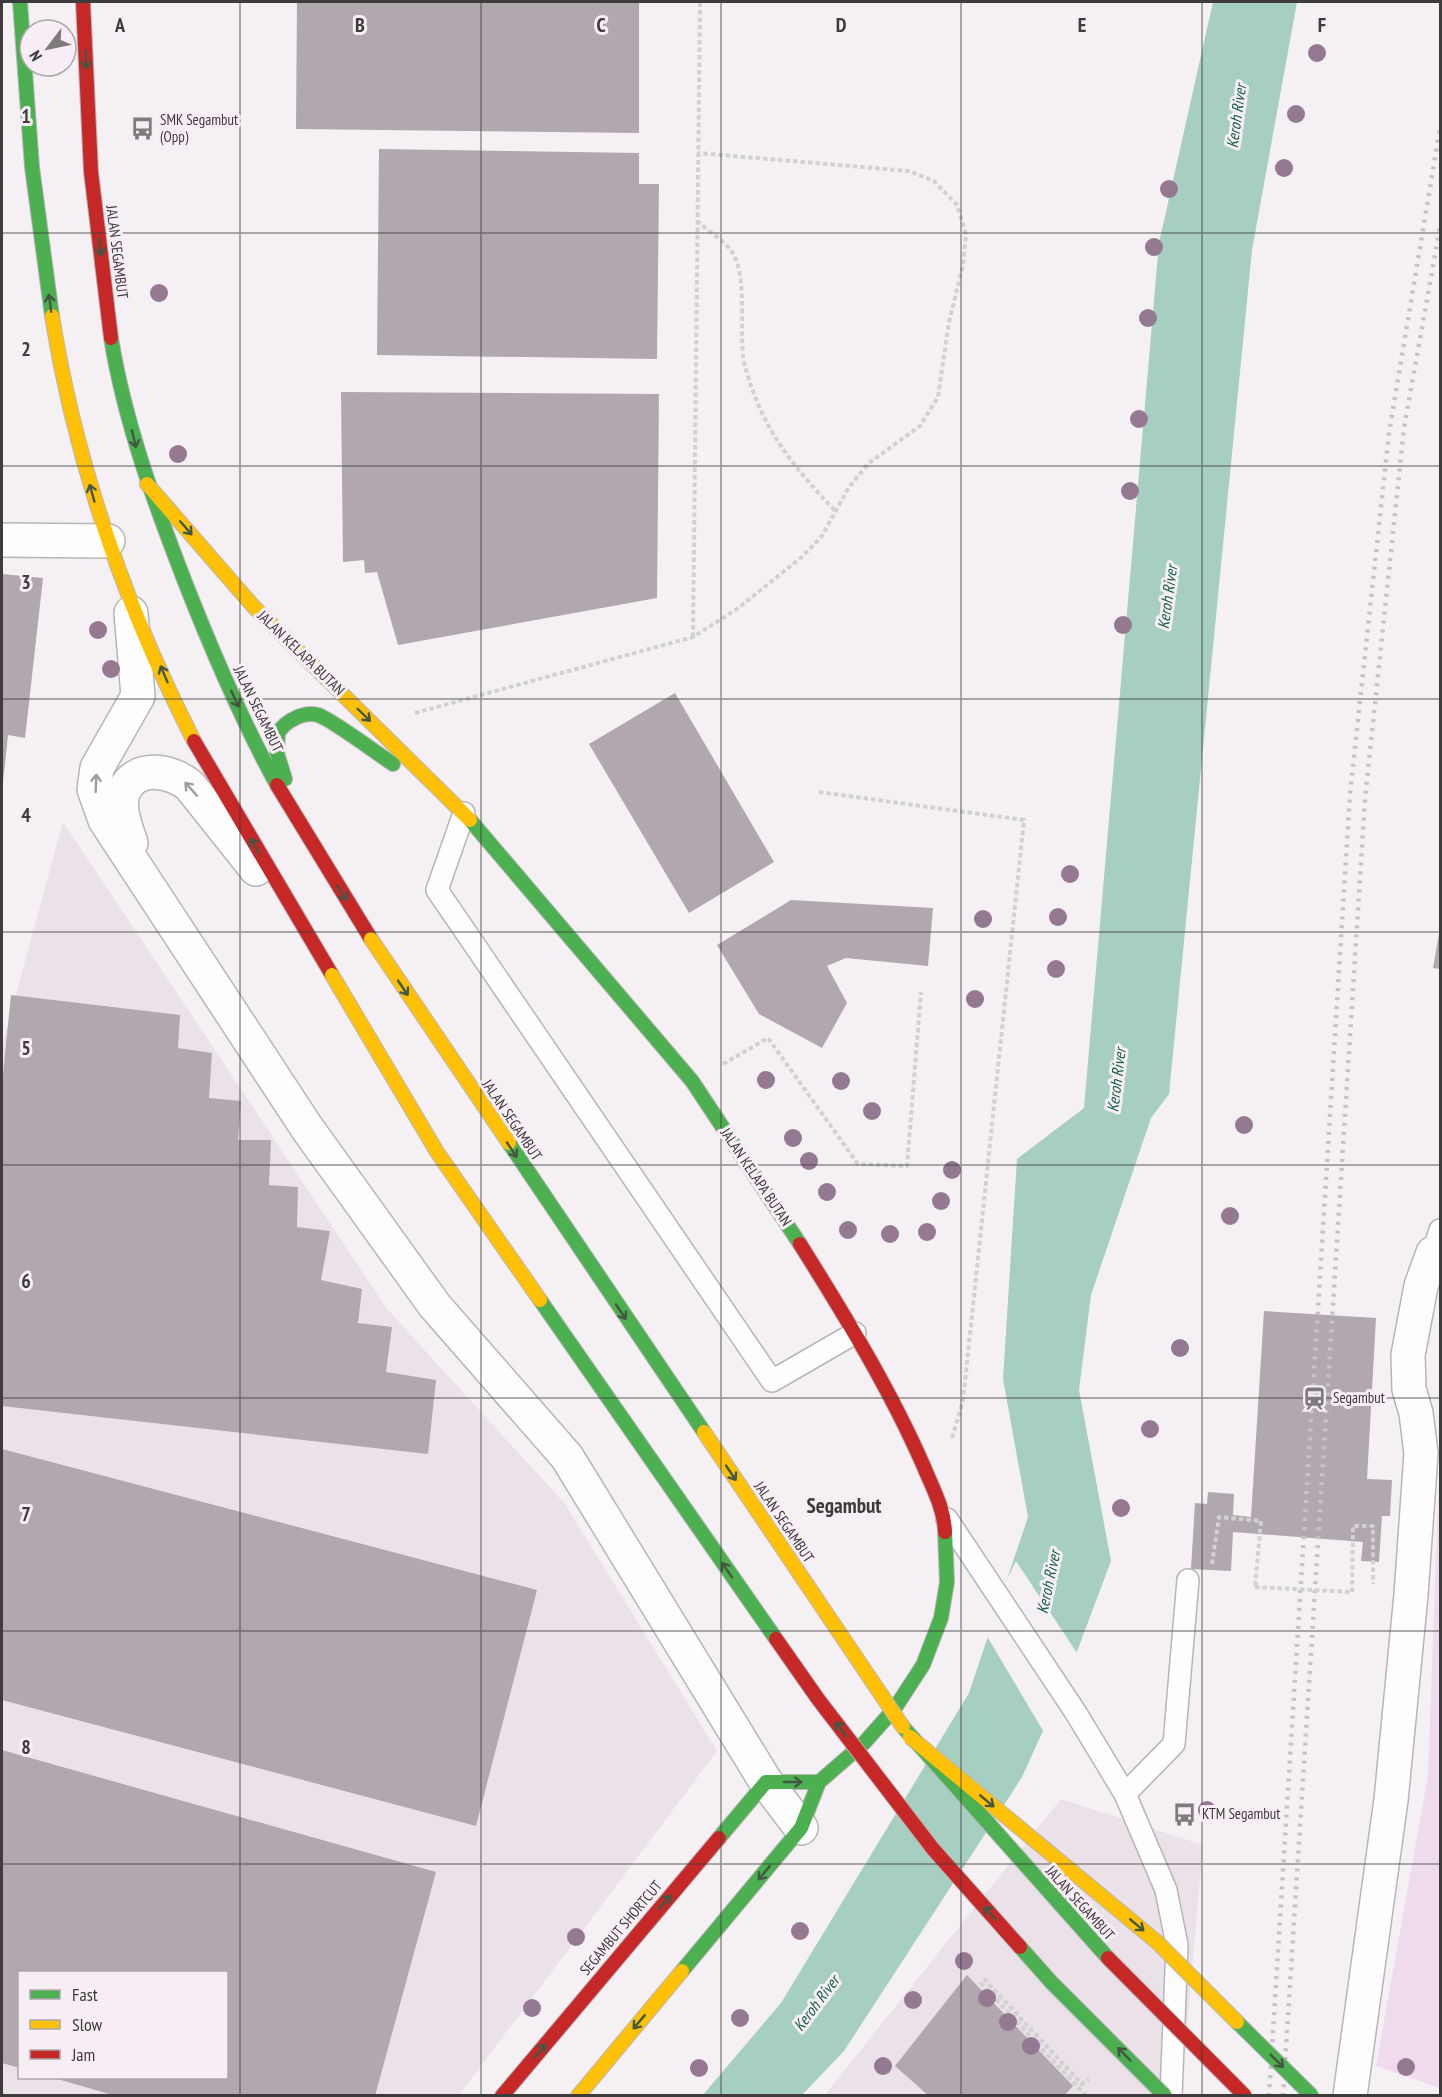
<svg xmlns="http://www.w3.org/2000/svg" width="1442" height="2097" font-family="'PT Sans Narrow',sans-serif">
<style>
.built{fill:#ebe1e9;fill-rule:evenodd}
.green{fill:#efdbeb}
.water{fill:#a6cec1}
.pier{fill:#f4f0f3}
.building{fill:#b0a7af}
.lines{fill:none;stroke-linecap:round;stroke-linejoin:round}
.lane-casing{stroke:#b8b5b7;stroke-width:24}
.street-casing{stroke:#b8b5b7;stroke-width:36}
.fast-casing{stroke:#b8b5b7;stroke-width:16}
.slow-casing{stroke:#b8b5b7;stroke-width:16}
.jam-casing{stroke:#b8b5b7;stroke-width:16}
.path{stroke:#d1d1d1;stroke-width:4;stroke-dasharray:4.5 3;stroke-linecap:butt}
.lane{stroke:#fdfdfd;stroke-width:21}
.street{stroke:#fdfdfd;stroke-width:33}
.fast{stroke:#4caf50;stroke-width:14}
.slow{stroke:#ffc107;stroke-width:14}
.jam{stroke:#c62828;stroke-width:14}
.rail{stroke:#c4c4c4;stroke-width:4.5;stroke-dasharray:3 6;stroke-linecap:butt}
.fast-bridge-casing{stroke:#b8b5b7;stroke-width:16;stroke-linecap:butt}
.slow-bridge-casing{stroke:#b8b5b7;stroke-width:16;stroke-linecap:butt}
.jam-bridge-casing{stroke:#b8b5b7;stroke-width:16;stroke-linecap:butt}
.path-bridge{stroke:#d1d1d1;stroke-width:4;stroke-dasharray:4.5 3;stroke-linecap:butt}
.fast-bridge{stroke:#4caf50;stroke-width:14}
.slow-bridge{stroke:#ffc107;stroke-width:14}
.jam-bridge{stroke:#c62828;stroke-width:14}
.tree{fill:#957892}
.oneway{stroke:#425842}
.oneway2{stroke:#9e9c9d}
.grid{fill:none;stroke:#3e3b3d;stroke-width:1.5;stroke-opacity:0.55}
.labels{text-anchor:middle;stroke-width:6;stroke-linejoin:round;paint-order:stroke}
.poi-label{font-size:15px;fill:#3e3b3d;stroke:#f6eef4;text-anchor:start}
.street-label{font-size:15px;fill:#3e3b3d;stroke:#f6eef4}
.water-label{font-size:16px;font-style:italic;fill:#15604c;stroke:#f6eef4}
.district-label{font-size:21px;font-weight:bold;fill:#3e3b3d;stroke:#f6eef4}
.grid-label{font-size:20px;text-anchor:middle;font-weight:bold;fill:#3e3b3d;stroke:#f6eef4;stroke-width:6;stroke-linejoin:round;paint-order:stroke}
</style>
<rect width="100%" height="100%" fill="#f4f0f3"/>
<g class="built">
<path d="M63 822 387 1309 565 1504 717 1751 459 2095 2 2096V1046ZM20 1972H226V2078H20Z"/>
<polygon points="1061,1799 1203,1845 1181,2095 824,2096"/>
</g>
<polygon class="green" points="1440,1450 1440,2088 1376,2066 1428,1776"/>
<polygon class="water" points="1213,2 1297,2 1252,250 1169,1094 1151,1118 1091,1295 1079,1390 1111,1561 1067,1678 1022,1777 844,2051 802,2095 702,2096 781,2003 969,1693 1028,1517 1003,1379 1017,1159 1084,1108 1159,243"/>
<polygon class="pier" points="1016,1561 1079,1656 1045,1734 985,1633 997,1600"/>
<g class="building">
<polygon points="297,2 639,2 639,133 296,129"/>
<polygon points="379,149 639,153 639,184 659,184 657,359 377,355"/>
<polygon points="341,392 659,394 657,598 398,645 377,572 365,573 364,560 343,562"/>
<polygon points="2,574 43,578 25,738 8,735 3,782"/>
<polygon points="675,693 774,862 689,913 589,744"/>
<polygon points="791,900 933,908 928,966 846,958 827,966 847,1003 822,1048 759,1014 717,945"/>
<polygon points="1439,934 1440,934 1440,969 1433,968"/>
<polygon points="11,995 180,1015 178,1048 212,1053 209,1098 241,1101 238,1140 271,1140 269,1185 298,1187 297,1227 330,1231 321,1280 362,1289 358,1323 392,1327 386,1372 436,1380 428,1454 2,1406 2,1084"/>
<polygon points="1264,1311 1376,1318 1367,1479 1392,1480 1390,1516 1382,1516 1379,1562 1361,1561 1363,1542 1233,1532 1231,1571 1191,1569 1195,1503 1207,1504 1208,1492 1234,1494 1233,1515 1251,1517"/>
<polygon points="2,1449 537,1590 476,1826 2,1700"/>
<polygon points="2,1750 436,1872 375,2096 116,2096 54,2078 226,2078 226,1972 20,1972 20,2068 2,2063"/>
<polygon points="967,1975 1073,2086 1064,2096 929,2096 895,2066"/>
</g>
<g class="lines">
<defs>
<g id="lane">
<polyline points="464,813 437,890 772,1381 855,1333"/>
<polyline points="1433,1253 1440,1230"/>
<polyline points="947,1519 1076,1713 1125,1794 1166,1890 1177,1945 1171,2096"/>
<polyline points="1125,1794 1174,1744 1188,1580"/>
</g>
<g id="street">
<polyline points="2,540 108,541"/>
<polyline points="131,613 138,696 97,768 94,789 105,820 307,1128 435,1306 567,1457 766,1782 801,1828"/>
<path d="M131 843C126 828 118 809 123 793 134 763 172 770 190 786L256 869"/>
<polyline points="1350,2096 1391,1800 1411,1595 1421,1453 1416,1413 1409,1389 1408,1355 1421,1286 1433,1253"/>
</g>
<g id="fast">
<polyline points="20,2 32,167 52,316"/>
<path d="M111 338C125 423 154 502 185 582 212 651 241 719 277 785"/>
<path d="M285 779 277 753 278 733C285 721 304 711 318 715 331 719 378 754 393 764"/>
<polyline points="470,820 692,1081 800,1244"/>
<polyline points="719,1838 766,1782 819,1782"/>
<polyline points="682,1971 801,1828 819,1782 864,1743 895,1708 923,1665 941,1618 947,1582 945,1532"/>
</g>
<g id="slow">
<path d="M52 316C76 465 125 606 194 741"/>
<polyline points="147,484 253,606 470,820"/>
<polyline points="578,2096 682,1971"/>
</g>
<g id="jam">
<polyline points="83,2 91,172 111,338"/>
<polyline points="194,741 332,975"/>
<polyline points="277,785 371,939"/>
<path d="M800 1244C845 1316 890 1389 924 1467 933 1489 944 1508 945 1532"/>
<polyline points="502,2096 719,1838"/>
</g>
</defs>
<use href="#lane" class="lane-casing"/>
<use href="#street" class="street-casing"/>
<use href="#fast" class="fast-casing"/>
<use href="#slow" class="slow-casing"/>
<use href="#jam" class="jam-casing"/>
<g class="path">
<path d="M697 221C707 230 724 240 732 252 750 281 736 338 746 370 764 432 793 466 836 512"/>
<polyline points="693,637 700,2"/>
<polyline points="415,713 693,637 737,609 803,556 822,536 849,487 869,463 920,426 938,397 949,322 963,265 966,234 957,205 934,181 909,171 698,153"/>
<polyline points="819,792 1024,820 963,1401 952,1438"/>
<polyline points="723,1064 768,1038 858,1164 907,1166 921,992"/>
<polyline points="1212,1564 1219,1517 1261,1521 1255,1587"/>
<polyline points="1352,1592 1353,1526 1373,1526 1373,1584"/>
<polyline points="1086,2096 981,1983 985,1980 1082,2084 1089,2079"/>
</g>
<use href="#lane" class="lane"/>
<use href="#street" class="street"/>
<use href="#fast" class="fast"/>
<use href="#slow" class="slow"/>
<use href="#jam" class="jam"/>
<g class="rail">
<polyline points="1269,2096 1350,794 1389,433 1440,128"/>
<polyline points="1283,2096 1365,799 1404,428 1440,227"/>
</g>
<defs>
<g id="fast-bridge">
<polyline points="509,1143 704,1432"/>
<polyline points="540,1300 776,1639"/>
<polyline points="903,1727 1108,1958"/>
<polyline points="1020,1947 1052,1983 1165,2096"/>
<polyline points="1237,2022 1312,2096"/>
</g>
<g id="slow-bridge">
<polyline points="371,939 509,1143"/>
<polyline points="332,975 437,1152 540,1300"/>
<polyline points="704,1432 903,1727"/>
<polyline points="910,1737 1157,1942 1237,2022"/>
</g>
<g id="jam-bridge">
<polyline points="776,1639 818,1699 933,1849 1020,1947"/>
<polyline points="1108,1958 1245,2096"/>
</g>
</defs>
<use href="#fast-bridge" class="fast-bridge-casing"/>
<use href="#slow-bridge" class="slow-bridge-casing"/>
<use href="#jam-bridge" class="jam-bridge-casing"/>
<polyline class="path-bridge" points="1255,1587 1352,1592"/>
<use href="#fast-bridge" class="fast-bridge"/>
<use href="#slow-bridge" class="slow-bridge"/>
<use href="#jam-bridge" class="jam-bridge"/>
</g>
<g class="tree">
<circle cx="1317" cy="53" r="9"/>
<circle cx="1296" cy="114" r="9"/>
<circle cx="1284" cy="168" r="9"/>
<circle cx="1169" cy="189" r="9"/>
<circle cx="1154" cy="247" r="9"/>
<circle cx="159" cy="293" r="9"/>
<circle cx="1148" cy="318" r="9"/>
<circle cx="1139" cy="419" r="9"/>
<circle cx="178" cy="454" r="9"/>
<circle cx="1130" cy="491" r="9"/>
<circle cx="1123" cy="625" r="9"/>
<circle cx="98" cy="630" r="9"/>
<circle cx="111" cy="669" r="9"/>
<circle cx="1070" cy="874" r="9"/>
<circle cx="1058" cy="917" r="9"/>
<circle cx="983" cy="919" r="9"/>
<circle cx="1056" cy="969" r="9"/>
<circle cx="975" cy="999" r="9"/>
<circle cx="766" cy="1080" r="9"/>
<circle cx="841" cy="1081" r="9"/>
<circle cx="872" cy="1111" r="9"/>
<circle cx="1244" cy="1125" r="9"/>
<circle cx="793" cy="1138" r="9"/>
<circle cx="809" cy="1161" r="9"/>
<circle cx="952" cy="1170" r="9"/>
<circle cx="827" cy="1192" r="9"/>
<circle cx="941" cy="1201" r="9"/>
<circle cx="1230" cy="1216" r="9"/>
<circle cx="848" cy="1230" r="9"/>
<circle cx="927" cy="1232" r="9"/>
<circle cx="890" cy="1234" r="9"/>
<circle cx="1180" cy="1348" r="9"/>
<circle cx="1150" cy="1429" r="9"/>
<circle cx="1121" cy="1508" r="9"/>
<circle cx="1207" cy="1810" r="9"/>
<circle cx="800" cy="1931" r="9"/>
<circle cx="576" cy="1937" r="9"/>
<circle cx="964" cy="1961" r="9"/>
<circle cx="987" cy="1998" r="9"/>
<circle cx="913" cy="2000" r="9"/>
<circle cx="532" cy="2008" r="9"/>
<circle cx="740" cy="2018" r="9"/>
<circle cx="1008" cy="2022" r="9"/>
<circle cx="1031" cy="2046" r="9"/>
<circle cx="883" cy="2066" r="9"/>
<circle cx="1406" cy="2067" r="9"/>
<circle cx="699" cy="2068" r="9"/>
</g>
<defs><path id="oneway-shaft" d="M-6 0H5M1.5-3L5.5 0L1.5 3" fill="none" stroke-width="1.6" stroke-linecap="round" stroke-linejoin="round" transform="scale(1.5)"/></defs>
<g class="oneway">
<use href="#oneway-shaft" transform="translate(86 60) rotate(87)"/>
<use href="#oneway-shaft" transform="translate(100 247) rotate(83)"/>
<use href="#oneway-shaft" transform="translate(50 303) rotate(-98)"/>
<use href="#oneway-shaft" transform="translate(134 439) rotate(77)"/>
<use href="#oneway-shaft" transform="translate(92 493) rotate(-106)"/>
<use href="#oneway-shaft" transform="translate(186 528) rotate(49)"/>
<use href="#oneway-shaft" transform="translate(164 674) rotate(-113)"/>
<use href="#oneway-shaft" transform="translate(235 699) rotate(66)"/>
<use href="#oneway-shaft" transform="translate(364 715) rotate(44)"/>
<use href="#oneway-shaft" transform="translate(255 846) rotate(-121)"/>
<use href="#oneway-shaft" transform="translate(342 893) rotate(58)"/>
<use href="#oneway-shaft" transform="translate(403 988) rotate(56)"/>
<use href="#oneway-shaft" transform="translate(512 1150) rotate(56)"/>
<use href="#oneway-shaft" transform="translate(621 1312) rotate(56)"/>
<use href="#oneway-shaft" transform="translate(731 1473) rotate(56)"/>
<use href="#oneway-shaft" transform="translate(727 1570) rotate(-125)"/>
<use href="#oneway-shaft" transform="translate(841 1729) rotate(-127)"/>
<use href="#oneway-shaft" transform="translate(793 1782)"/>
<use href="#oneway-shaft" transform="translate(987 1801) rotate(40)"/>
<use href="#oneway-shaft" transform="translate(764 1873) rotate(130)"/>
<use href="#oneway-shaft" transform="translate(665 1902) rotate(-50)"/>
<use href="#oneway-shaft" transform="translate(990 1913) rotate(-132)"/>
<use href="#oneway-shaft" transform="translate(1137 1925) rotate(40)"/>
<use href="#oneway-shaft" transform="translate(639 2022) rotate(130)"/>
<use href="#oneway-shaft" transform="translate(540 2051) rotate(-50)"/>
<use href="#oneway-shaft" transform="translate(1124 2054) rotate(-135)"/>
<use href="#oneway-shaft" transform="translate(1277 2061) rotate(45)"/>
</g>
<g class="oneway2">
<use href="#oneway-shaft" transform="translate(96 783) rotate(-88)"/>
<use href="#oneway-shaft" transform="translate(191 789) rotate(-132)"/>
</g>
<path class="grid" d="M240 2V2096M481 2V2096M721 2V2096M961 2V2096M1202 2V2096M2 233H1440M2 466H1440M2 699H1440M2 932H1440M2 1165H1440M2 1398H1440M2 1631H1440M2 1864H1440"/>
<defs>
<symbol id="bus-bare" viewBox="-9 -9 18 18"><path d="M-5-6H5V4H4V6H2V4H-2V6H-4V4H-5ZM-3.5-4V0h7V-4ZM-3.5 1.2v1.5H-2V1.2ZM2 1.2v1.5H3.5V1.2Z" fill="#7e7a7d" stroke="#f6eef4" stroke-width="2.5" paint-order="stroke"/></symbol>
<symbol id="station-bare" viewBox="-9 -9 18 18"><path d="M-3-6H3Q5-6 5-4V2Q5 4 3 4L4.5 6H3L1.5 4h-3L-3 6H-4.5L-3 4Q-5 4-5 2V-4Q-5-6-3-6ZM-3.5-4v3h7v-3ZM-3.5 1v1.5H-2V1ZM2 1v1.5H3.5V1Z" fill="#7e7a7d" stroke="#f6eef4" stroke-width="2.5" paint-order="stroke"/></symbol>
</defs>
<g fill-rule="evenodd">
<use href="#bus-bare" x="126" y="112" width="33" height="33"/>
<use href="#station-bare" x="1298" y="1382" width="33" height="33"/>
<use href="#bus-bare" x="1168" y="1798" width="33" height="33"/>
</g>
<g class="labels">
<g class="poi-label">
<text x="160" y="125">SMK Segambut<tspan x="160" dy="17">(Opp)</tspan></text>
<text x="1333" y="1403">Segambut</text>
<text x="1202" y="1819">KTM Segambut</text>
</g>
<g class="street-label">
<text transform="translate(117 252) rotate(83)" y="5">JALAN SEGAMBUT</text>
<text transform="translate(301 653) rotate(44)" y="5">JALAN KELAPA BUTAN</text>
<text transform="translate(258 709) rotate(64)" y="5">JALAN SEGAMBUT</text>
<text transform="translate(512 1120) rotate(56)" y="5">JALAN SEGAMBUT</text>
<text transform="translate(756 1177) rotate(56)" y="5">JALAN KELAPA BUTAN</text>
<text transform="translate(784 1522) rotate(56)" y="5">JALAN SEGAMBUT</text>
<text transform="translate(1080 1903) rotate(48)" y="5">JALAN SEGAMBUT</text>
<text transform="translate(621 1928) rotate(-50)" y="5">SEGAMBUT SHORTCUT</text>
</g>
<g class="water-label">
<text transform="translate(1236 116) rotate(-82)" y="6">Keroh River</text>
<text transform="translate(1167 597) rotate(-82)" y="6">Keroh River</text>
<text transform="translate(1116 1080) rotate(-83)" y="6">Keroh River</text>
<text transform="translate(1048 1582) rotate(-78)" y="6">Keroh River</text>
<text transform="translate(816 2003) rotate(-53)" y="6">Keroh River</text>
</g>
<g class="district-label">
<text x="844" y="1513">Segambut</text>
</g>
</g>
<g class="grid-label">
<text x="120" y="32">A</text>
<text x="360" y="32">B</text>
<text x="601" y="32">C</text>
<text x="841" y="32">D</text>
<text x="1082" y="32">E</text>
<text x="1322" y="32">F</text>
<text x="26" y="123">1</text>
<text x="26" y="356">2</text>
<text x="26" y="589">3</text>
<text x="26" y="822">4</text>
<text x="26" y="1055">5</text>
<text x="26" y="1288">6</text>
<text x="26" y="1521">7</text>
<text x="26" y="1754">8</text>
</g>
<rect width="1442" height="2097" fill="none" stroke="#3e3b3d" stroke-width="6"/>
<rect x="18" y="1971" width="210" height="108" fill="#f6eef4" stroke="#aca6ab" stroke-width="1.5"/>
<rect x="30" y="1990" width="30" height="9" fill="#4caf50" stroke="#aca6ab" stroke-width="1.5"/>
<text x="72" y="2001" font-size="18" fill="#3e3b3d">Fast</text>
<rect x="30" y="2020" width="30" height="9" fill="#ffc107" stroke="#aca6ab" stroke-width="1.5"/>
<text x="72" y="2031" font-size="18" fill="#3e3b3d">Slow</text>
<rect x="30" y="2050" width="30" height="9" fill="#c62828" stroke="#aca6ab" stroke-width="1.5"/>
<text x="72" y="2061" font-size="18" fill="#3e3b3d">Jam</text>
<g transform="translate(48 48) rotate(238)"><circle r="28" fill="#f6eef4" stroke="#aca6ab" stroke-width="1.5"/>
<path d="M0-4.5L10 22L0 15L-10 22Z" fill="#7e7a7d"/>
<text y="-9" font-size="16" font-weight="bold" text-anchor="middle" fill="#3e3b3d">N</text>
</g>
</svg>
